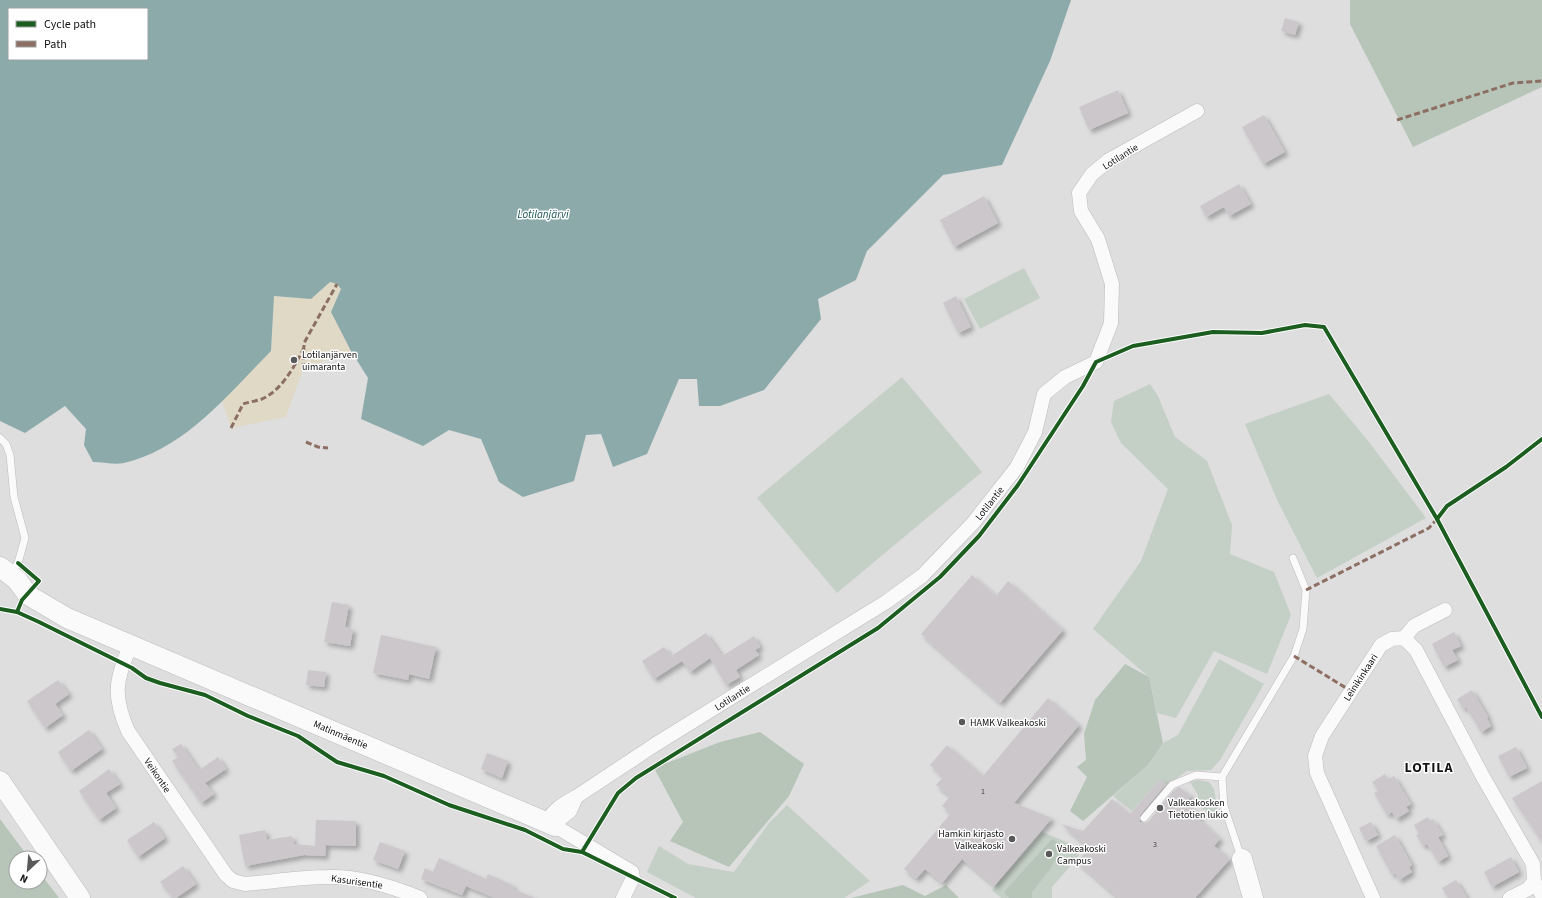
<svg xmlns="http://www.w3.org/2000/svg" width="1542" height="898" font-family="'Source Sans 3',sans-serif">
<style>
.green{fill:#c4cfc6}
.forest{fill:#b6c5b8}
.sand{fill:#dfd9c5}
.water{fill:#8daaaa;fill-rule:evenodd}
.building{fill:#ccc7cb;filter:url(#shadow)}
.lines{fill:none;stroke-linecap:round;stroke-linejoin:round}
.lane-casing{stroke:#bcbcbd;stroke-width:8}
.street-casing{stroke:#bcbcbd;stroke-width:15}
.secondary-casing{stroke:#bcbcbd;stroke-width:21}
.lane{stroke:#fafafa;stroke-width:7}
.street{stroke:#fafafa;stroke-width:14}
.secondary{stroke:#fafafa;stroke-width:20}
.quiet{stroke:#8d6e63;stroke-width:3;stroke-dasharray:6 3;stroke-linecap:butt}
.cycleway-casing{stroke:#fff;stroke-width:6}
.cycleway{stroke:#1b5e20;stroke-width:4}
.poi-dot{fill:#59595a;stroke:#fff;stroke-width:1.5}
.labels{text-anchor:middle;stroke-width:3;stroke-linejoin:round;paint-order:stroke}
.number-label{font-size:8px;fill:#403f41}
.street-label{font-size:10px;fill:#121213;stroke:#fff}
.poi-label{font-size:10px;fill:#121213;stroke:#fff;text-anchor:start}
.water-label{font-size:11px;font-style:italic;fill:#155253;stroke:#fff}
.district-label{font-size:14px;font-weight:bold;letter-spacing:1px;fill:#121213;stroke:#fff}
</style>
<defs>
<filter id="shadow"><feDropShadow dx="3.5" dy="3.5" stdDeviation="2" flood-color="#0004"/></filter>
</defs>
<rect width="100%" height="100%" fill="#dededf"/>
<g class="green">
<polygon points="1024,268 1040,298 980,329 964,299"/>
<polygon points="902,377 982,472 837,593 757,498"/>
<polygon points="1150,384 1158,396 1175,437 1207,461 1232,525 1230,554 1274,572 1291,615 1267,674 1214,651 1176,718 1157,713 1149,677 1093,629 1141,561 1168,489 1121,443 1111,422 1114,401"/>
<polygon points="1329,394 1369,442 1426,518 1317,578 1278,502 1245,424"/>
<polygon points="1219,659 1264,684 1220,760 1211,770 1187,771 1167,785 1160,779 1132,811 1113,796 1148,765 1163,743 1178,735"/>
<polygon points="1198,780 1209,782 1214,789 1218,815 1215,816 1199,807 1198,795 1190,782"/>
<polygon points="787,805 870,881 844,898 696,898 647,872 659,846 688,864 734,872 769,823"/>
<polygon points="1042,832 1069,843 1079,856 1052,887 1052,898 1001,898 992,890"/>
</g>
<g class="forest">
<polygon points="1350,0 1542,0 1542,87 1413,147 1350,24"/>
<polygon points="1125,664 1149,677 1163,743 1148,765 1083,821 1070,811 1087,777 1077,767 1086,760 1084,734 1095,700"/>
<polygon points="760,732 804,764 789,796 729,867 670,841 683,822 654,768 720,742"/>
<polygon points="0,819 29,858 16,858 16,882 40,882 40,873 59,898 0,898"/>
<polygon points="1052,839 1062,845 1051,868 1032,892 1032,898 1009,898 1004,892"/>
<polygon points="903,885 925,896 946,885 959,898 851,898"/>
</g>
<polygon class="sand" points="330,282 337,284 341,289 331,312 351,351 303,369 286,417 231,428 222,400 271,351 274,296 311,299"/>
<path class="water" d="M0 0H1071L1050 61 1002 165 943 175 867 251 856 280 818 299 821 319 764 390 720 406H699L697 379H679L647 454 613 467 601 434 586 435 574 481 523 497 499 482 481 439 449 430 423 446 361 419 368 378 351 351 331 312 341 289 337 284 330 282 311 299 274 296 271 351C228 394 186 448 124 463 115 465 103 462 93 462L84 445 86 429 65 406 25 433 0 421ZM9 9H147V59H9Z"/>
<g class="building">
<polygon points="1285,18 1299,22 1295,35 1281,31"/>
<polygon points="1118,90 1128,113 1089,130 1079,107"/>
<polygon points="1264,115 1285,152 1263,164 1242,127"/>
<polygon points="1239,184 1251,204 1229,216 1224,207 1206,217 1200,206"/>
<polygon points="984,196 998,223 954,247 940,220"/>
<polygon points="956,296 971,327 958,333 943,303"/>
<polygon points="972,575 996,596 1008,581 1063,630 1000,703 921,634"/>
<polygon points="332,602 349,605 345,627 353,629 350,646 324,642"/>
<polygon points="1454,632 1461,646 1452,650 1458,660 1444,667 1432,644"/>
<polygon points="706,633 722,656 754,636 760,647 755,650 759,655 736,670 740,677 726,685 710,658 690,672 682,661 654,679 642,661 664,647 671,656"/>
<polygon points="381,635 436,647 429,679 409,674 408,680 373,673"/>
<polygon points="308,670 326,672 324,687 306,685"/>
<polygon points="58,680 69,694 55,704 63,715 45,728 27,701"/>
<polygon points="1472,690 1488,717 1487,718 1491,726 1481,732 1466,707 1463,709 1457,699"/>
<polygon points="1048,698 1079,725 1014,803 1052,818 994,886 962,859 942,883 925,869 916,879 904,869 951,813 942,806 950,796 936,785 943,777 930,765 947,745 983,776"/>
<polygon points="89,730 102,749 71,771 58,752"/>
<polygon points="181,744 199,770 218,757 226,769 205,783 214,794 201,803 172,761 178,757 172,749"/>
<polygon points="1516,747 1527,768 1509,777 1498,756"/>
<polygon points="487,753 508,761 502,778 481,769"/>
<polygon points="109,769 120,784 106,793 116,808 99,820 79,791"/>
<polygon points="1385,774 1388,780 1394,776 1411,804 1406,807 1409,811 1396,819 1392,812 1387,815 1374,793 1378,791 1372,782"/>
<polygon points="1160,779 1166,784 1140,815 1140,822 1144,823 1148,822 1173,791 1179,787 1191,796 1186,803 1200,815 1198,818 1220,839 1214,846 1230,859 1195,898 1118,898 1077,862 1089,848 1061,824 1083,831 1112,799 1130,814"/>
<polygon points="1542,781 1542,842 1512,798"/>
<polygon points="1428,817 1430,821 1433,819 1443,835 1438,837 1448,856 1438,862 1427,844 1423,846 1416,835 1419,834 1414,825"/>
<polygon points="316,820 356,821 356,846 326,845 325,856 304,855 245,866 239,835 265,830 267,840 292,836 294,844 315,846"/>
<polygon points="154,822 165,838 138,857 127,840"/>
<polygon points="1371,822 1378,835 1366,841 1359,828"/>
<polygon points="1395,835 1412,865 1409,867 1412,872 1399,880 1395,873 1392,875 1376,846"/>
<polygon points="380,842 405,851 398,869 373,860"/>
<polygon points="1511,857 1519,872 1492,887 1484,872"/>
<polygon points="439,858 486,879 488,874 514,886 513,889 535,898 495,898 466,886 462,895 421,879 425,868 433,872"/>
<polygon points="183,866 196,884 176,898 173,898 160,882"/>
<polygon points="1456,880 1467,898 1448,898 1442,888"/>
</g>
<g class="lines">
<defs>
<g id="lane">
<polyline points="0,438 6,444 10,455 14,497 25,538 18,563 11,574"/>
<polyline points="1222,777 1294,656 1303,629 1306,590 1293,558"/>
<polyline points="1144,818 1172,785 1196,775 1222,777 1224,806 1241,857"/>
</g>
<g id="street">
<polyline points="1404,638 1414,626 1445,610"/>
<path d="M130 647C115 680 113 697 128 731L226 875 233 881 245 884C272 882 300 877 328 877 360 876 391 886 420 898"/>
<polyline points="576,797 570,811 560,819 555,826 632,872 633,878 623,898"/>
<path d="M547 822C554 809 563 804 576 797L656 744 886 602 922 576 973 523 1017 467 1035 432 1044 394 1065 377 1096 362 1111 323 1112 284 1098 239 1081 211 1079 193 1092 174 1109 160 1197 111"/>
<polyline points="1373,898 1317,773 1315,756 1322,736 1381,645 1392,639 1404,638 1416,650 1483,777 1533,864 1534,881 1542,895"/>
<polyline points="1510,898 1528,889 1534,881"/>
</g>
<g id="secondary">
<polyline points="0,567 17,580 28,595 67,618 555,826"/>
<polyline points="0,781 80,898"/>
<polyline points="1242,859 1253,898"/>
</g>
</defs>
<use href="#lane" class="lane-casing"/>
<use href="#street" class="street-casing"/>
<use href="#secondary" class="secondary-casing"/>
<use href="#lane" class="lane"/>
<use href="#street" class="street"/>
<use href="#secondary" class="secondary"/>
<g class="quiet">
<polyline points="1397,120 1513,83 1542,81"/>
<polyline points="303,369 304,343 337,284"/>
<path d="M231 428 243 404C249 402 256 401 262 399 282 390 294 367 304 348"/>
<polyline points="306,442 318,447 328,448"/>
<polyline points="1306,590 1429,528 1437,519"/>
<polyline points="1294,656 1351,691"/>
</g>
<defs>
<g id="cycleway">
<polyline points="1437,519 1447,506 1506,467 1542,439"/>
<polyline points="0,609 17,612 39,622 132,668 146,678 160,683 205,695 248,716 298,736 337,762 384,776 449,805 525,830 563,849 582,852 675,898"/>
<polyline points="17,612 22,600 39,581 18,563"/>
<polyline points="582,852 618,793 636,778 878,628 940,577 979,536 1018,485 1083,386 1096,362 1133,346 1213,332 1262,333 1305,325 1324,327 1437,519 1542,717"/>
</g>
</defs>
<use href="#cycleway" class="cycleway-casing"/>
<use href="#cycleway" class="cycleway"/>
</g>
<g class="poi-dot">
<circle cx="294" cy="360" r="4"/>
<circle cx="962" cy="722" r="4"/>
<circle cx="1160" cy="808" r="4"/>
<circle cx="1012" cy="839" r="4"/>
<circle cx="1049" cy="854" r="4"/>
</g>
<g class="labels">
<g class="number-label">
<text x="983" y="794">1</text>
<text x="1155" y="847">3</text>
</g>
<g class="street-label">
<text transform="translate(1120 156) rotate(-32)" y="4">Lotilantie</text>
<text transform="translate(989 503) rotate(-52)" y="4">Lotilantie</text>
<text transform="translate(1360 677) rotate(-57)" y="4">Leinikinkaari</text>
<text transform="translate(732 697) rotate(-32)" y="4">Lotilantie</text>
<text transform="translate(341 734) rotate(23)" y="4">Matinmäentie</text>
<text transform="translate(158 775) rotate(56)" y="4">Veikontie</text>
<text transform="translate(357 881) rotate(8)" y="4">Kasurisentie</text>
</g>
<g class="poi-label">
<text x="302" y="358">Lotilanjärven<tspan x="302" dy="12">uimaranta</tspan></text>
<text x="970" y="726">HAMK Valkeakoski</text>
<text x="1168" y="806">Valkeakosken<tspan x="1168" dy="12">Tietotien lukio</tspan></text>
<text x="1004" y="837" text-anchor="end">Hamkin kirjasto<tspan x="1004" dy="12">Valkeakoski</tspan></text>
<text x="1057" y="852">Valkeakoski<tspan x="1057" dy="12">Campus</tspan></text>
</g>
<g class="water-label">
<text x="543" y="218">Lotilanjärvi</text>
</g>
<g class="district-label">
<text x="1429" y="772">LOTILA</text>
</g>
</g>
<rect x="8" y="8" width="140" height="52" fill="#ffffff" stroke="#a0a0a1"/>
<rect x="16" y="21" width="20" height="6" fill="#1b5e20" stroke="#a0a0a1"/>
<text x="44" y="28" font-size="12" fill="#121213">Cycle path</text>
<rect x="16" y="41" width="20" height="6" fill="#8d6e63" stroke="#a0a0a1"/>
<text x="44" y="48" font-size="12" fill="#121213">Path</text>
<g transform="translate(28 870) rotate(206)"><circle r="19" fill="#ffffff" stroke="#a0a0a1"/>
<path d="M0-3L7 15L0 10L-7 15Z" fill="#59595a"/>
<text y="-6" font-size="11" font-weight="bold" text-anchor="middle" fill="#121213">N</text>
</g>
</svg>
